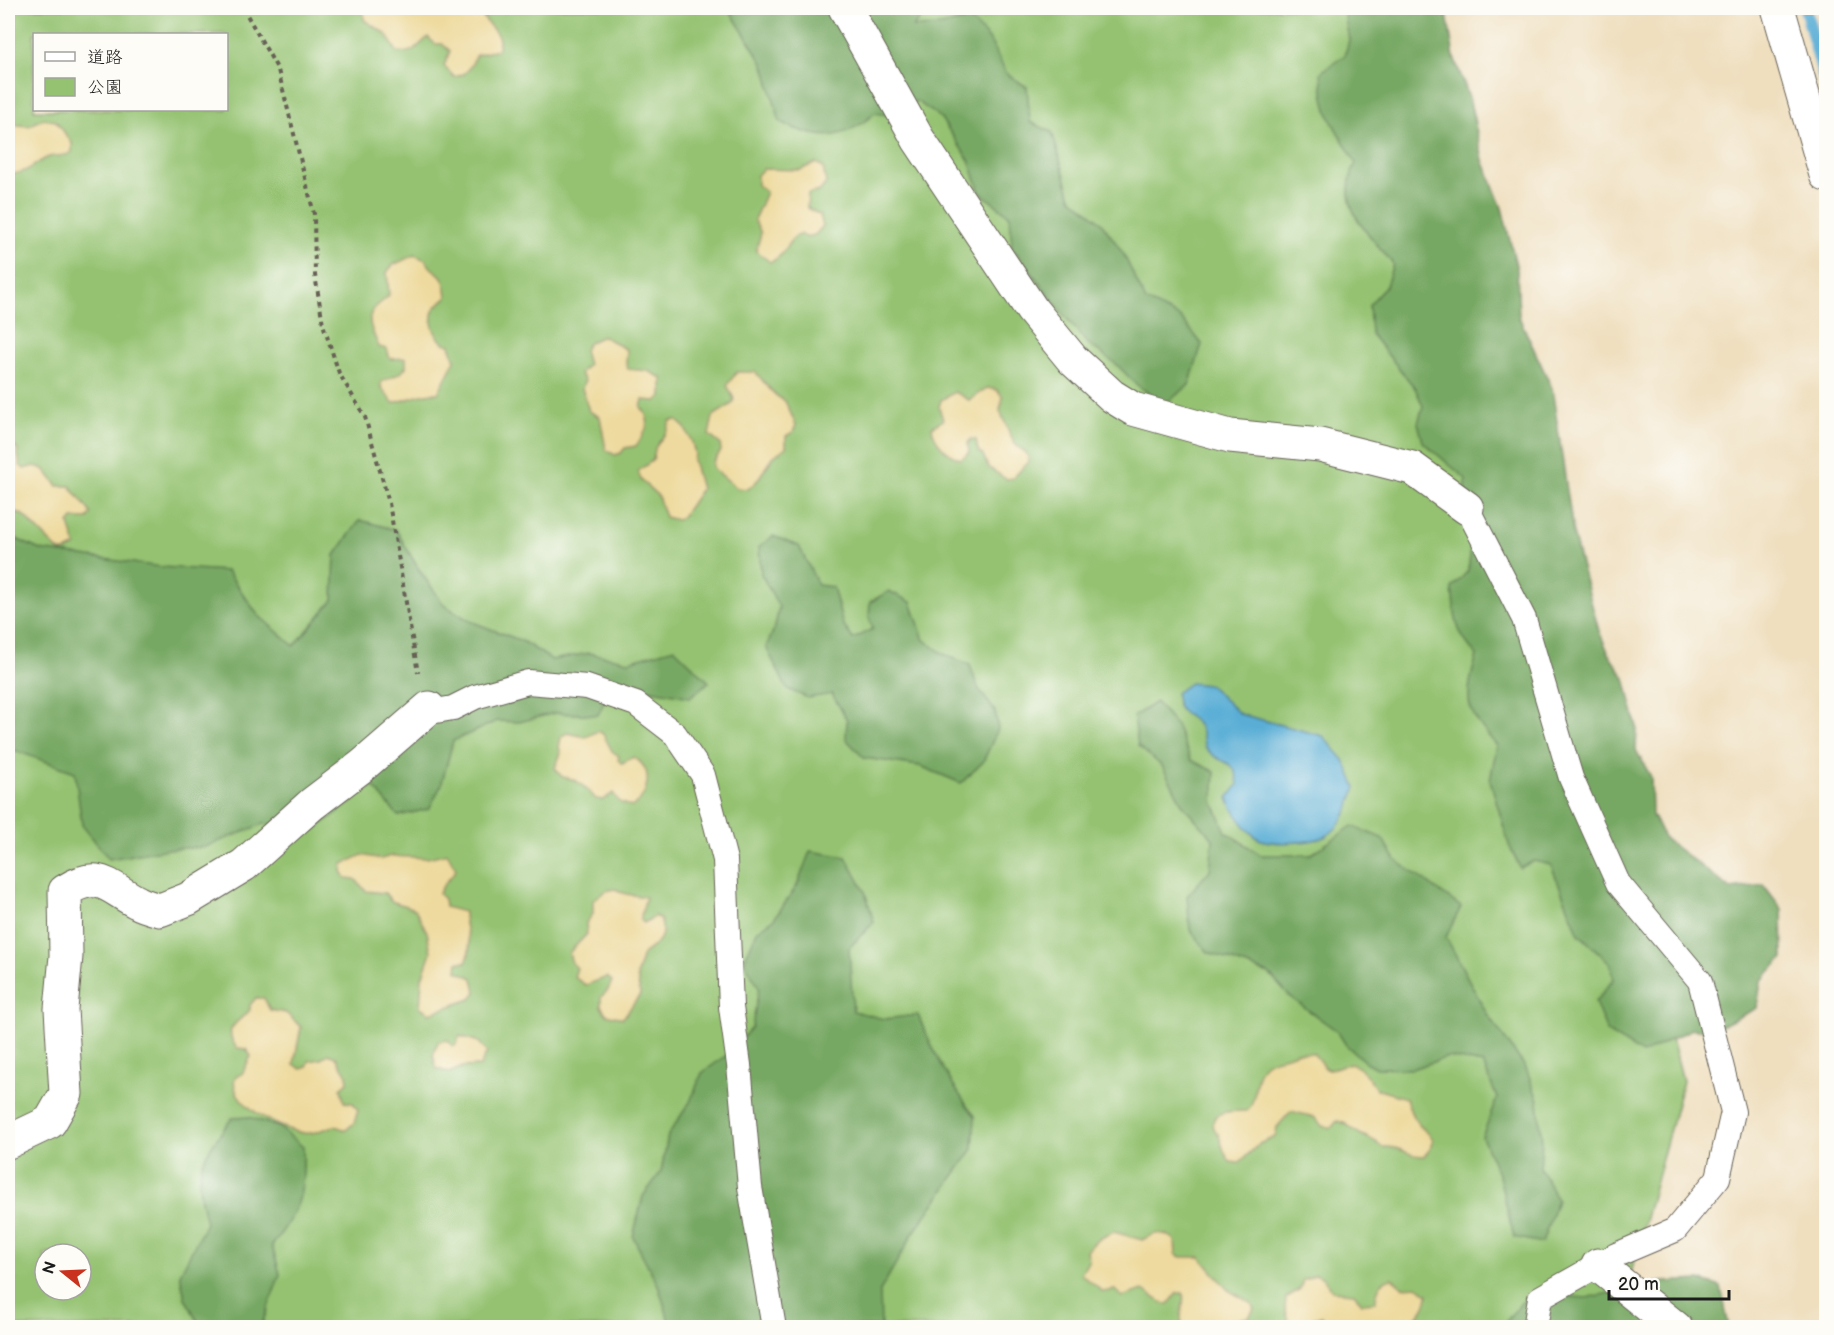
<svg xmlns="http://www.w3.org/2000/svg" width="1834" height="1335" font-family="'Balsamiq Sans','Klee One',sans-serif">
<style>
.green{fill:#94c271;stroke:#586f46;stroke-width:1.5;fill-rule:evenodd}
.forest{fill:#77a863;stroke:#4a6240;stroke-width:1.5}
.sand{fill:#eeda9e;stroke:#857b5d;stroke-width:1.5}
.water{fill:#5aaed6;stroke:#3b6579;stroke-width:1.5}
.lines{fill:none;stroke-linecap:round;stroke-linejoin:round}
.stream{stroke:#5aaed6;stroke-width:12}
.service-casing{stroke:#666055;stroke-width:26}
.minor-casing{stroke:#666055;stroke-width:35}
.path{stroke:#666055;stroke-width:4;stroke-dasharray:4.5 4.5;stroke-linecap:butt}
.service{stroke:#fff;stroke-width:24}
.minor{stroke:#fff;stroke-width:33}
</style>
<rect width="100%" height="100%" fill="#fdfcf7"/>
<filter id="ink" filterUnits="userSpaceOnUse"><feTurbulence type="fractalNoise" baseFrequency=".0167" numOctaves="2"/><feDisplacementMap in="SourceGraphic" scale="12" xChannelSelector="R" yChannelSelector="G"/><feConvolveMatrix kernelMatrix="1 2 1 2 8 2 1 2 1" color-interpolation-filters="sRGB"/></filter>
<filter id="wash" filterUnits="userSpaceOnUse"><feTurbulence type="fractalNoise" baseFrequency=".008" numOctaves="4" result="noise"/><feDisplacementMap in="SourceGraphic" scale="24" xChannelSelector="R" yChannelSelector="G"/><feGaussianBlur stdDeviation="1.35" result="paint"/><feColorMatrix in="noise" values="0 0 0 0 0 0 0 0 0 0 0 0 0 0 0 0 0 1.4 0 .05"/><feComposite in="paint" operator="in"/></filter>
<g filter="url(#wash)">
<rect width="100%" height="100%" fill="#efdfbf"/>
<path class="green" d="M8 8H1422L1600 757 1683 1081 1626 1292 1651 1327H8ZM34 34H226V110H34ZM45 1254H81V1290H45Z"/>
<g class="forest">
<path d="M728 8H929L913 27 941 26 970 19 989 39 1007 74 1027 87 1030 122 1052 132 1071 197 1101 222 1123 253 1146 301 1180 317 1202 344 1189 385 1165 404 1137 385 1117 365 1086 342 1064 315 1012 247 1010 216 980 192 969 160 940 117 916 101 895 116 875 113C842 142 819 141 780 122L764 65Z"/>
<path d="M1335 8H1446L1454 57 1469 97 1483 160 1502 208 1517 269 1519 317 1552 388 1574 538 1599 631 1609 654 1625 678 1637 727 1636 750 1651 777 1652 815 1665 839 1731 889 1764 885 1782 909 1783 958 1761 981 1757 1008 1709 1032 1692 1029 1642 1054 1607 1032 1595 1002 1614 979 1610 963 1579 934 1551 865 1534 861 1520 868 1509 845 1490 780 1497 746C1465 708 1463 704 1477 655 1455 633 1455 619 1452 588L1468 571 1474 525 1466 506V479L1423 442 1418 423 1423 406 1415 388 1371 334 1369 305 1386 286 1393 264C1368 231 1334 208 1356 163 1334 124 1324 119 1321 72L1345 55 1349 40 1344 11Z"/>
<polygon points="360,520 396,530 418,568 444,605 470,621 522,641 552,660 589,653 629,661 674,648 709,682 690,697 653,690 611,687 598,715 555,713 519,722 497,721 453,741 441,786 429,809 398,816 373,786 314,830 263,824 205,847 168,849 109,859 82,825 75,772 8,748 8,535 40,550 161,567 227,571 258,615 294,646 333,600 335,555"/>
<polygon points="773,536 799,546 818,585 833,587 843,625 853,639 873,629 869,618 870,602 889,591 911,602 924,640 944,654 970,665 978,688 995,711 998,729 983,762 961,783 920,766 864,758 846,739 847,720 832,694 808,698 787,689 766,647 775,627 779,607 761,574 759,547"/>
<polygon points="1156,702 1176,725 1191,760 1215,772 1213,801 1226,832 1261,855 1310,855 1352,826 1382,838 1396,860 1461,907 1446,937 1487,1014 1526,1068 1538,1100 1542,1143 1540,1167 1557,1200 1542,1243 1514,1237 1499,1176 1482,1137 1497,1098 1483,1064 1448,1057 1412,1069 1376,1068 1365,1062 1346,1045 1337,1031 1290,997 1269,974 1208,952 1190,930 1187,896 1210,870 1213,839 1183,805 1162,766 1138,746 1134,716"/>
<path d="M810 851 846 857 865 892 874 922 849 948 853 1011 884 1019 918 1015C933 1052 950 1084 975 1116L973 1149 914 1232 880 1291 881 1327H671L658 1285 633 1237 643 1196 661 1172 668 1135 690 1102 702 1073 727 1055 752 1027 759 988 744 961 757 931 774 919 797 886Z"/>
<path d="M249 1117 279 1127 303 1147C305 1196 300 1207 272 1246L280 1274 261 1327H201L185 1298 180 1274 206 1223C192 1168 199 1162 232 1118Z"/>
<polygon points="1700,1280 1721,1287 1729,1327 1501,1328 1522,1302 1550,1295 1586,1298 1663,1282"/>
</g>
<g class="sand">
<path d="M367 8H481C481 26 507 32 497 50L476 55C470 68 469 74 454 77L444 66 450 51 442 44H435L428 37C417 47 412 55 397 52L386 34 364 20 363 10Z"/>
<path d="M42 119 56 121 72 143V152C64 158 58 154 49 157 35 162 31 172 13 174L8 170V124L29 126Z"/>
<path d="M816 163 823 167 826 183 820 191 808 194 807 208 820 215 823 226 815 235 805 237 800 234C785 240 786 257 770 262L756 251 761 233 754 220 766 192 757 185V175L763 169 800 170Z"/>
<path d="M414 255 426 260C434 278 444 265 447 297 443 301 436 305 433 311 429 323 436 342 450 345L455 360 438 393C421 392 410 400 393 403L381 387V382L401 373 406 367V358L390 359 387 349 379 347C375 336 364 319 374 309 378 304 385 300 389 295L387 272 393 265Z"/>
<path d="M603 336 627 350 626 364 628 369 648 371 662 378V396L656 401 643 400 641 407C654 422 645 432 636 446L625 448 621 453 615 455 606 450 600 417 589 411 582 388 585 381 580 373 588 365 584 350 588 343Z"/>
<path d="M737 372H755C764 381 773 396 785 401L796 425 793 432 786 436V447L773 457 756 482 748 489 737 488 713 468V462L721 451 720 444 709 435 713 416 732 404 734 399 727 385Z"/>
<path d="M987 388 997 390 1003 397 1000 411 1014 443 1028 455 1029 461 1013 478 1006 479 988 467 983 455 978 451 976 440 971 439 968 443 969 453 961 459C948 456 933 440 932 427L943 420 939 407 941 400 955 392 969 400Z"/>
<polygon points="676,420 684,427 692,442 695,454 693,460 701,489 682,517 677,520 665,517 658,496 641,480 638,471 653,460 655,448 667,431 670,421"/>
<polygon points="8,445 17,448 20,465 24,469 35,466 44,469 58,486 70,486 91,513 88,519 73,519 69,524 76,546 66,551 59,551 23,515 8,509"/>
<path d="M598 731 603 734 612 751 619 756 618 760 622 763 633 757C655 769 649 795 632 807L619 802 613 793 603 800 596 799C585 788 579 779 562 777L555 768 561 753 559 747 561 737 567 733 586 737Z"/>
<path d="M447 853 456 869C451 879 442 883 439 894L444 899 445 907 464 912C463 931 475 943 466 962H458L457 971 473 978 476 992 471 999 430 1013 420 1007 422 978 431 952 427 932 415 909 391 901 385 893 366 891 355 879 346 878 342 871 343 864 362 855 381 859 391 856 427 858Z"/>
<path d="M615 889 626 894 646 897 640 919 644 923 655 916 660 919C667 938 657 944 643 954L637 974 640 995 623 1018 606 1014 601 1006V997L608 990 612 981 607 977 586 985 574 977 577 968 572 963 569 953 587 934 586 923 593 914V900L606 891Z"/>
<path d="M256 998H264L270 1010 286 1013 301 1027 294 1064 301 1069 307 1067 309 1061 321 1059 328 1054 336 1057 347 1075 348 1082 341 1088 344 1102 353 1103 358 1110 354 1123 346 1130 335 1126C324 1128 315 1135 304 1133 281 1130 228 1104 235 1077L242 1074 251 1056 246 1049 237 1048C221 1027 238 1023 250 1010V1005Z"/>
<polygon points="460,1036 479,1042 487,1052 480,1066 463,1067 449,1073 436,1068 433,1055 438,1042 448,1040 452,1046 455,1046"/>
<path d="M1298 1052 1313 1053 1326 1069C1333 1069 1337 1067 1344 1065 1359 1060 1369 1079 1376 1089L1406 1098C1408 1105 1411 1115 1416 1121 1426 1136 1444 1136 1424 1156 1404 1156 1403 1146 1382 1147 1375 1139 1371 1140 1362 1135 1352 1131 1350 1123 1337 1121L1331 1128 1322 1126 1314 1117 1291 1111 1277 1127 1275 1137 1259 1144 1239 1163 1230 1162C1223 1153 1223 1146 1219 1136 1218 1133 1215 1131 1214 1128 1208 1109 1237 1111 1247 1111 1259 1098 1252 1073 1266 1063 1274 1057 1288 1057 1298 1052Z"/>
<path d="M1114 1232 1142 1240C1154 1233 1163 1230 1175 1240L1176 1255 1181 1257H1200L1228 1290 1251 1303 1254 1309 1249 1317 1240 1319 1235 1327H1183C1177 1315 1186 1305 1183 1293H1177L1169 1304H1164L1143 1290 1122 1297 1115 1290 1103 1292 1081 1274 1089 1260 1087 1251C1095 1240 1102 1237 1114 1232Z"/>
<path d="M1316 1274 1323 1278 1332 1291 1354 1293 1362 1303 1375 1302C1378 1289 1378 1281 1392 1278L1403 1287 1417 1286 1428 1294C1425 1335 1366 1328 1334 1327L1325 1324 1322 1316 1313 1319 1305 1327 1290 1325 1285 1308 1286 1298 1300 1289 1303 1280Z"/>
</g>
<path class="water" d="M1190 683 1209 685 1240 714 1323 736 1344 760 1356 787C1350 806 1343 828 1324 837 1311 843 1271 845 1259 839 1247 832 1232 810 1228 798L1238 785C1236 755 1219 767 1206 748 1202 743 1204 735 1201 730 1193 712 1176 719 1176 693Z"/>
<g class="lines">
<polyline class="stream" points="1805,8 1826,86"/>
</g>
</g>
<g filter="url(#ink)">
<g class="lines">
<defs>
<g id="service">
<polyline points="1467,508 1524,619 1571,778 1618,883 1700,981 1733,1112 1718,1178 1675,1230 1616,1255 1540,1298 1535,1328"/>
<polyline points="429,708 436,711 453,708 475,697 528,682 587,687 636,704 675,734 703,775 725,860 731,1007 739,1065 750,1187 774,1328"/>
</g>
<g id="minor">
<polyline points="845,8 918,139 1032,310 1073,360 1112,396 1133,409 1230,436 1320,445 1412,468 1467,508"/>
<polyline points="1778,8 1826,175"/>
<path d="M8 1142 50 1122 66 1094 61 1009 66 956 65 891C99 869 108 887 137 902 144 906 152 908 160 910L188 899 244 865 312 804 362 766 429 708"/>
<polyline points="1598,1265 1676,1328"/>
</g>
</defs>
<use href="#service" class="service-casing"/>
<use href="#minor" class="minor-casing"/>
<polyline class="path" points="243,8 278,70 314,214 315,275 323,324 339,373 365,417 389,503 418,673"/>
<use href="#service" class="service"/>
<use href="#minor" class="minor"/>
</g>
</g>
<rect width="1834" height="1335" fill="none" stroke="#fdfcf7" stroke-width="30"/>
<rect x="33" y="33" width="195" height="78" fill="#fdfcf7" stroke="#a3a29f" stroke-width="1.5"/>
<rect x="45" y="52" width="30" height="9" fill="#ffffff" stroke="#a3a29f" stroke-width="1.5"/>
<text x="87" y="63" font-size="18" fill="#1c1c1c">道路</text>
<rect x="45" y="78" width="30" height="18" fill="#94c271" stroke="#a3a29f" stroke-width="1.5"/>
<text x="87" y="93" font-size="18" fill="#1c1c1c">公園</text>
<g transform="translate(63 1272) rotate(288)"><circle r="28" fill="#fdfcf7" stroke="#a3a29f" stroke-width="1.5"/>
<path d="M0-4.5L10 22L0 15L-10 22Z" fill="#c8321e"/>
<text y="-9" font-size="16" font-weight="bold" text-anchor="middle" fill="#1c1c1c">N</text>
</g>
<path d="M1609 1290v9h120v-9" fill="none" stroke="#1c1c1c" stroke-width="3"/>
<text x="1618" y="1290" font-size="18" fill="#1c1c1c" stroke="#fdfcf7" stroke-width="4.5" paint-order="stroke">20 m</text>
</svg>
